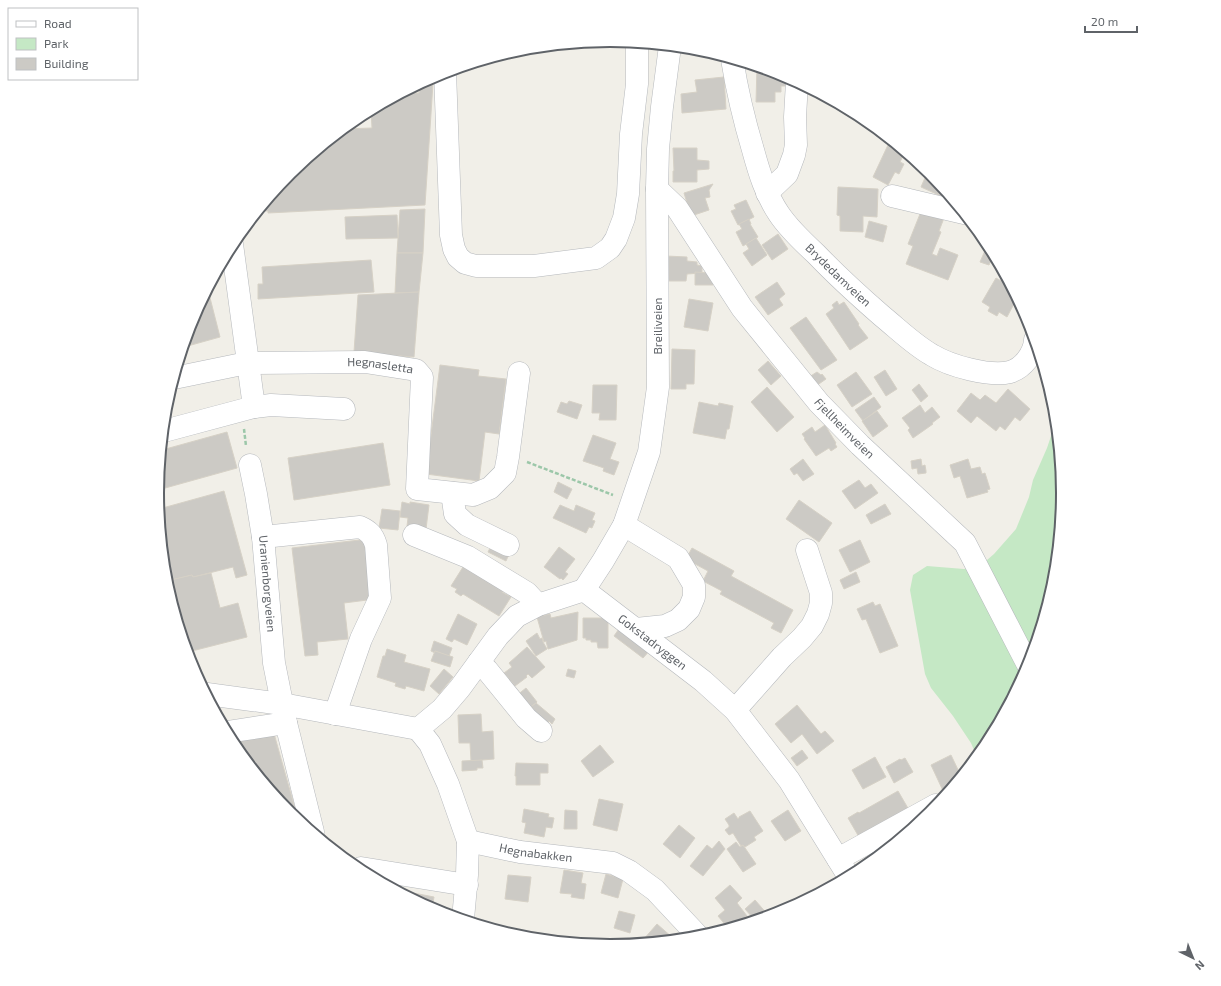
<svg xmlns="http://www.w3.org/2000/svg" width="1221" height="986" font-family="'Exo 2',sans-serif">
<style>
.green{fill:#c5e8c5}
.building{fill:#cccac5;stroke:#d6d1c6}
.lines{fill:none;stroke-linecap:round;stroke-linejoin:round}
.minor-casing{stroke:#b5b8bc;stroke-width:23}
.path{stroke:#9cc7a9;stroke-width:2.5;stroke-dasharray:4 2;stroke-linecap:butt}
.minor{stroke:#fff;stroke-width:22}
.labels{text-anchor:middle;stroke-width:3;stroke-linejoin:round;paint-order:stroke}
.street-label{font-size:12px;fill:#5f6368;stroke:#fff}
.rim{fill:none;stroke:#5f6368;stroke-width:2}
</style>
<rect width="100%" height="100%" fill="#f1efe8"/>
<polygon class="green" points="1053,398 1055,405 1063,493 1055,582 1029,667 987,745 977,757 971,743 953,716 931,688 925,674 910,590 913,575 927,566 964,569 980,566 994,554 1016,529 1029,497 1033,480 1047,448 1052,433 1054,416"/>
<g class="building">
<polygon points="757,66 787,76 787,86 781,86 781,92 775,92 775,102 756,102"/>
<polygon points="724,77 726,109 682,113 681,94 697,92 695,80"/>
<polygon points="420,83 433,83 425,205 268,213 268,211 259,211 290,173 343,129 372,128 371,110 402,93 419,93"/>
<polygon points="888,145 904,154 900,162 904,164 899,174 895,172 888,185 873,177"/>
<polygon points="673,148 697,148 697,160 709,161 709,169 697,170 697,182 673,182 673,171 674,171"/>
<polygon points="928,171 944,189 941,196 921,187"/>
<polygon points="713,184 709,190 710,197 705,198 709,210 691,216 684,193"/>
<polygon points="838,187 878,189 877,217 863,216 863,232 840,231 840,216 837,215"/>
<polygon points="746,200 754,217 738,225 731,211 736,209 734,205"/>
<polygon points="425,209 423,253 397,253 400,210"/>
<polygon points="922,209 944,218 939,231 941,232 932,254 937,256 940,248 958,255 948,280 906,264 913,246 908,244"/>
<polygon points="397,215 398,238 346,239 345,217"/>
<polygon points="749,219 751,224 750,224 758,237 743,246 736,232 742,229 739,224"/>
<polygon points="869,221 887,226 883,242 865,237"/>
<polygon points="778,234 788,249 772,260 762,245"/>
<polygon points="756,238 767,255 752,266 743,253 749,249 746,244"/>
<polygon points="987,246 990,247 994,254 989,265 980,262"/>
<polygon points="397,253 423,253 419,292 395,293"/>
<polygon points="666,256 687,257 687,261 697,262 697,265 702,266 702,273 687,274 686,281 665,281"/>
<polygon points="371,260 374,292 258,299 258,284 263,284 262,267"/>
<polygon points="713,269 713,285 695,285 695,272 709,273"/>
<polygon points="996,278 1012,287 1013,289 1011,292 1015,294 1017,298 1007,317 999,312 997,316 988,311 990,307 982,302"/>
<polygon points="777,282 785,294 779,299 783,305 768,315 755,297"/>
<polygon points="208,290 220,337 184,347 192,319"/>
<polygon points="419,292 414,357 354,352 358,295"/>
<polygon points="689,299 713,303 708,331 684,327"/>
<polygon points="837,301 839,305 844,302 859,324 858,325 868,338 850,350 826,314 834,308 832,305"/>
<polygon points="806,317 837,360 821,370 790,328"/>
<polygon points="672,349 695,350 694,384 686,384 686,389 671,389"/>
<polygon points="768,361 781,376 771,385 758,370"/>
<polygon points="440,365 479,370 478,376 506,379 499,434 485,432 479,481 426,474"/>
<polygon points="885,370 897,389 886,396 874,377"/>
<polygon points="817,372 821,375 822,374 826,379 816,386 809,377"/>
<polygon points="856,372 872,394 852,407 837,385"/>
<polygon points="919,384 928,396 921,402 912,390"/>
<polygon points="593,385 617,385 616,420 599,420 600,413 592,413"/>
<polygon points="767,387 794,417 777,432 751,402"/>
<polygon points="1008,389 1030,409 1020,421 1015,417 1005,430 1000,426 996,431 977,416 971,423 957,411 971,393 980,400 985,395 996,403"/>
<polygon points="874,397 881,407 863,421 855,410"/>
<polygon points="569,401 582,405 577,419 557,412 561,402 567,404"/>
<polygon points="699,402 718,406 719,403 733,406 729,429 727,429 725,439 693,433"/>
<polygon points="920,405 925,413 932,407 940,417 932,423 933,424 913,438 908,430 910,428 902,418"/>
<polygon points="877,411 888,426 873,437 862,421"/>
<polygon points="825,425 836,443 835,444 837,447 831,451 829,448 816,456 804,439 805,438 802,434 812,427 815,432"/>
<polygon points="227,432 237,468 158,490 162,450"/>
<polygon points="593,435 616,443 610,459 619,462 614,475 603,471 604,468 583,461"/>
<polygon points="383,443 390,485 294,500 288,458"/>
<polygon points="803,459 814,474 803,481 797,473 794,475 790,469"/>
<polygon points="921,459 922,466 925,465 926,471 926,473 918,474 917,468 912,469 911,461"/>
<polygon points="968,459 971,469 980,467 982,474 985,473 990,489 987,490 988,492 967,498 960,476 954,478 950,465"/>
<polygon points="859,480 865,488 871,484 878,493 855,509 842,491"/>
<polygon points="558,482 572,489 567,499 554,492"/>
<polygon points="224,491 247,575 236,578 233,567 193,577 192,575 171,580 172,586 168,587 166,581 159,509"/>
<polygon points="799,500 832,523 819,542 786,519"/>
<polygon points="402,502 410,504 410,502 429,505 426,529 407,526 408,518 400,517"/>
<polygon points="885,504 891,514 871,524 866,515"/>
<polygon points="560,505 574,511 576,505 595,513 592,520 595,521 592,528 589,527 586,533 553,518"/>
<polygon points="382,509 400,511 398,530 379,528"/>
<polygon points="368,539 375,599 344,603 348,639 317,642 318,655 305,656 292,548"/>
<polygon points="860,540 870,562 850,572 839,550"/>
<polygon points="492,544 510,552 506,561 488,552"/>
<polygon points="559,547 575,559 565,572 568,574 563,580 561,578 560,579 544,567"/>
<polygon points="692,548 734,571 731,576 793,610 781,633 771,628 774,623 720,594 722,591 703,581 708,571 686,559"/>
<polygon points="463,567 506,586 502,592 511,597 499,616 463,594 461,596 455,592 457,589 451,586"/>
<polygon points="856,572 860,582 844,589 840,580"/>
<polygon points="211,573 220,608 238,603 247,637 188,652 168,587 172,586 171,580 192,575 193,577"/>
<polygon points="873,602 875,606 880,604 898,646 880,653 866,619 862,620 857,609"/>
<polygon points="578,612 577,640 548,649 546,641 544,642 537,617 550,614 551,618"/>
<polygon points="458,614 477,624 467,645 454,639 452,642 446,639"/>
<polygon points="583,618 608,618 608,648 598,648 597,642 591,642 591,640 586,640 586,638 583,638"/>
<polygon points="621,626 651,649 643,658 614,636"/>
<polygon points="537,633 540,639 542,638 543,642 547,649 536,656 526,641"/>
<polygon points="434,641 452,648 449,656 435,651 435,653 431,651"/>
<polygon points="527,647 545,667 532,678 528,674 526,676 527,677 515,686 504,673 512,667 509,663"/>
<polygon points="387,649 406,655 404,662 430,669 424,691 406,686 405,689 395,686 396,683 377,677 383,656 385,656"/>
<polygon points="435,651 453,657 450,667 431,661"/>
<polygon points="444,669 453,677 439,694 430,686"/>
<polygon points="568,669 576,671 574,678 566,676"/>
<polygon points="526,688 537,702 527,710 516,696"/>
<polygon points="536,703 555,719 552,724 549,721 547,724 528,709"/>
<polygon points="797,705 821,734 825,731 834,741 817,754 802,734 791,743 775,724"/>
<polygon points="481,714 482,732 493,731 494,759 471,761 470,743 459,743 458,715"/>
<polygon points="273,730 298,819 290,813 232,741"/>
<polygon points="600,745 614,762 593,777 581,761"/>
<polygon points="802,750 808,758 797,766 791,758"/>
<polygon points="951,755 961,776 945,795 931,765"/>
<polygon points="875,757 886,777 863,789 852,770"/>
<polygon points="905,758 913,772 894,783 886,767 900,759 901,760"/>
<polygon points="482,760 483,768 477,768 477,770 462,771 462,761"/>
<polygon points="516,763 548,764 548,773 540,773 540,785 516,785 516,776 515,776"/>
<polygon points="898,791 909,810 859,837 848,818 858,812 859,813"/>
<polygon points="599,799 623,804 617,831 593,825"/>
<polygon points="524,809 549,814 548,817 554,818 552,828 546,827 544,837 524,833 526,823 522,822"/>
<polygon points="565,810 577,811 577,829 564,829"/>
<polygon points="788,810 801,831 785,841 771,821"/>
<polygon points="750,811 763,831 754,837 756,840 745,847 743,845 741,846 733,833 729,835 725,830 729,827 729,825 725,819 734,813 738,819 739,818 739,817"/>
<polygon points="679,825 695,838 680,858 663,844"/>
<polygon points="719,841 725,849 703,876 690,866 707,845 712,849"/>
<polygon points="736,842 740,847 743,845 756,864 743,872 727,849"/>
<polygon points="564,870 583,873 581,883 586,884 584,899 571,897 572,894 560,893"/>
<polygon points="606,874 623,879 618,898 601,893"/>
<polygon points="508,875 531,877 528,902 505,899"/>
<polygon points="730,885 742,898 737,903 747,916 745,917 748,921 744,924 738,925 737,924 728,928 718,916 725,910 715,898"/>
<polygon points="398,890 434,897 432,909"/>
<polygon points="755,900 769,916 748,922 753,918 745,909"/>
<polygon points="619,911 635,915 630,933 614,928"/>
<polygon points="657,924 673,938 671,940 645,943 643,940"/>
</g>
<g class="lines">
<defs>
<g id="minor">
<path id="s1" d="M732 59C737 90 744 120 753 150 759 172 766 195 779 214 789 229 803 242 816 254 837 276 859 296 882 316 898 329 914 345 932 355 950 366 990 377 1010 372 1023 368 1034 354 1035 340"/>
<polyline points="445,72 451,235 454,249 458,257 465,263 476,266 534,266 596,258 610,248 616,239 624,218 628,194 631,134 637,84 637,43"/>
<path id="s2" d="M657 189 677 208 742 308 819 403 860 445 965 543 1029 667"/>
<polyline points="767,193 787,174 794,155 796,145 795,117 797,82"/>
<polyline points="892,196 964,213"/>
<polyline points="232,244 254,407"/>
<path id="s3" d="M174 378 247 363 365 362 416 370 422 377 417 489 473 495 490 488 505 473 508 457 519 373"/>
<polyline points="164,431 254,407 271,405 344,409"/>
<path id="s4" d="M250 465 256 494 263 537 274 663 286 723 313 832"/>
<polyline points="452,493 455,514 467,525 508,545"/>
<polyline points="624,525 678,558 694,585 694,597 689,609 678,620 665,626 636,629"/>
<polyline points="414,535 468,557 527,593 538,605"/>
<path d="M263 537 360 527C369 531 373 535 376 545L380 598 361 639 335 714"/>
<polyline points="584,590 603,561 624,525 649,452 658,387 657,189 658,149 662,107 670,46"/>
<polyline points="479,662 487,670 526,718 541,731"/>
<polyline points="207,694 282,704 418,729"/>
<polyline points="735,710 782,657 802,638 812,626 818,614 821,603 821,593 807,550"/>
<path id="s5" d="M418 729 442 709 460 688 498 636 517 616 538 605 584 590 703 681 735 710 789 780 849 877"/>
<polyline points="418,729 430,744 448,784 468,841 467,875 463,919"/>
<polyline points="227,732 286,723"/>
<path id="s6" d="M468 841 520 852 613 863 629 871 655 890 699 937"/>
<polyline points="838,859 936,805"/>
<polyline points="361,868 467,885"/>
</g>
</defs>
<use href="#minor" class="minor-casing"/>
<g class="path">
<polyline points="244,429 246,446"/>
<polyline points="527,462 613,495"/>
</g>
<use href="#minor" class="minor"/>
</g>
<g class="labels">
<g class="street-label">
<text dy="4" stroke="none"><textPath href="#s1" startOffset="248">Brydedamveien</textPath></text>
<text transform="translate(658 326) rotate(-90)" y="4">Breiliveien</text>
<text dy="4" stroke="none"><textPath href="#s3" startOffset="208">Hegnasletta</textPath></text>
<text dy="4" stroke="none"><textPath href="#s2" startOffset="305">Fjellheimveien</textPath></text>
<text dy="4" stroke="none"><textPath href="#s4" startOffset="120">Uranienborgveien</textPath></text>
<text dy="4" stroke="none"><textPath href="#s5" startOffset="309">Gokstadryggen</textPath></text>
<text dy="4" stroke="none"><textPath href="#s6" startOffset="69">Hegnabakken</textPath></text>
</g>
</g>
<path d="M0 0H1221V986H0ZM164 493a446 446 0 1 1 892 0a446 446 0 1 1-892 0Z" fill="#fff" fill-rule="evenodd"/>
<path class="rim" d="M164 493a446 446 0 1 1 892 0a446 446 0 1 1-892 0Z"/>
<rect x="8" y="8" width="130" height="72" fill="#ffffff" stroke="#bfc1c3"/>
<rect x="16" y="21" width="20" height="6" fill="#ffffff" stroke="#bfc1c3"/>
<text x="44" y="28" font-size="12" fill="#5f6368">Road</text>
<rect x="16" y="38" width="20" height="12" fill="#c5e8c5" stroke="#bfc1c3"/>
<text x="44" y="48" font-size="12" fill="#5f6368">Park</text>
<rect x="16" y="58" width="20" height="12" fill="#cccac5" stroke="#bfc1c3"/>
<text x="44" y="68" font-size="12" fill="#5f6368">Building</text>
<g transform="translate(1193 958) rotate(137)" stroke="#ffffff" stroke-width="3" paint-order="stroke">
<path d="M0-3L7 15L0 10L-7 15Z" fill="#5f6368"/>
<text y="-6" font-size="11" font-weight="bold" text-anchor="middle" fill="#5f6368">N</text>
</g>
<path d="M1085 26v6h52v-6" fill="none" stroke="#5f6368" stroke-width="2"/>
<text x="1091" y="26" font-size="12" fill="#5f6368" stroke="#ffffff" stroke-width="3" paint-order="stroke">20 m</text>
</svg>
